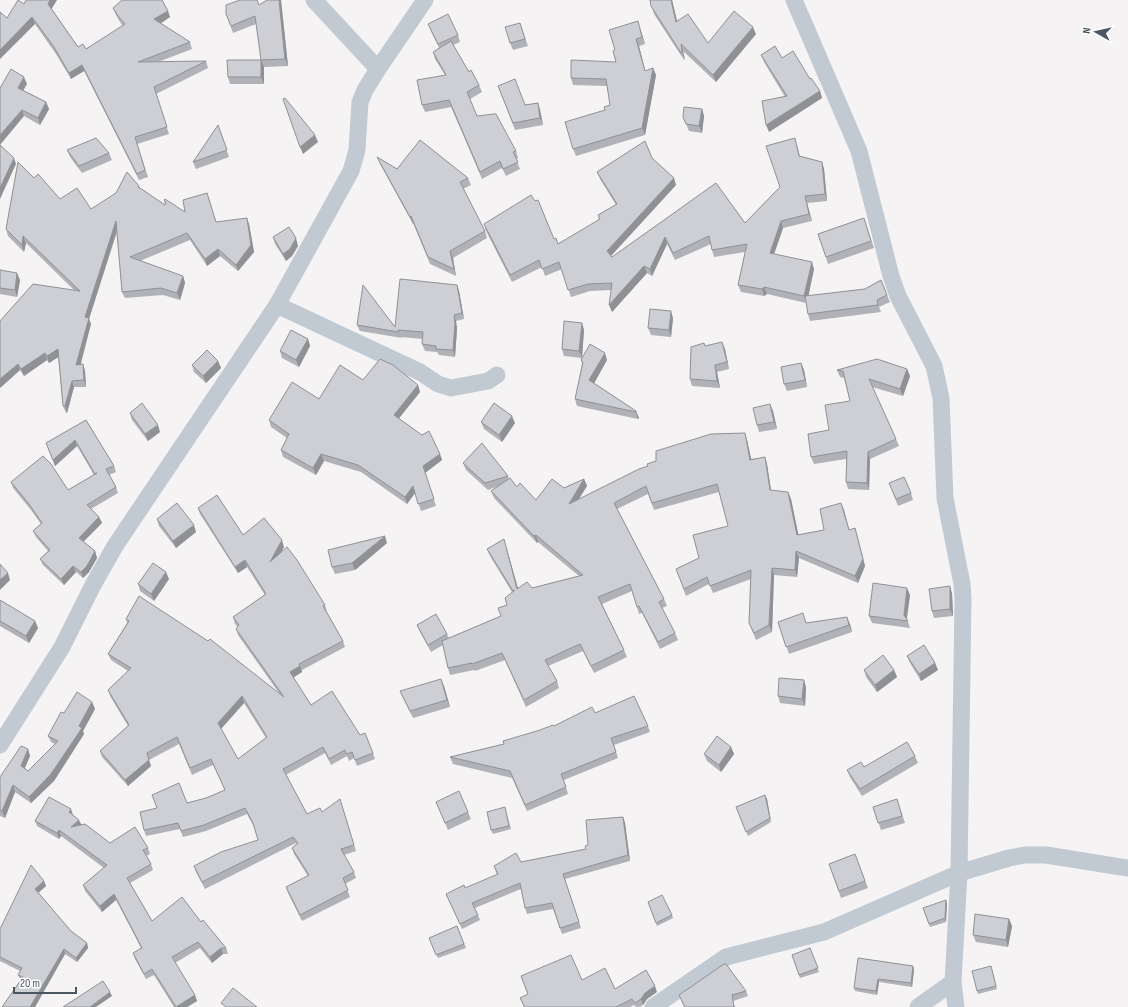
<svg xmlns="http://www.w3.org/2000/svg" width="1128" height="1007" font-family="'Sofia Sans Condensed',sans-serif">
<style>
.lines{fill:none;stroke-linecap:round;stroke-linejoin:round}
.minor{stroke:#c1cad2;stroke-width:17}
.wall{fill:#b0b2b7;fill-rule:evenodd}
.shaded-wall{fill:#909195}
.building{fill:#cdcfd5;stroke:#909195;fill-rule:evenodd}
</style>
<rect width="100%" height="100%" fill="#f5f3f3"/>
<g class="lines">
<g class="minor">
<polyline points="314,0 378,69"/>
<polyline points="794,0 859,151 891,276 898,296 934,366 941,398 945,498 962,584 963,599 959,873 953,982 956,1007"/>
<polyline points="277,305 420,372 438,384 451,388 488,381 497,375"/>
<polyline points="0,745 62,647 93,585 115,546 277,305 351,171 357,150 360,102 365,90 378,69 425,0"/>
<polyline points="653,1007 726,957 824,932 959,873 1009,858 1025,855 1046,855 1128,868"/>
<polyline points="918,1007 953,982"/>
</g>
</g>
<g class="wall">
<polygon points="267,0 281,0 288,66 264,67 264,84 230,84 228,77 261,60 256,24 233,33 226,14 259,5"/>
<polygon points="650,0 672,0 677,21 708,43 756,34 716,82 683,51 685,59 684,60 654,14"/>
<polygon points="24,4 52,9 78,47 86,49 123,26 120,22 116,15 113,8 168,11 170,17 160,23 190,42 192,49 158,62 206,61 208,68 156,94 169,134 137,144 148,177 139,180 84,71 71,79 56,54 35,24 7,18"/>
<polygon points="520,23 528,46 513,50 510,43"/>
<polygon points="428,24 458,35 460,42 453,45 469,72 479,85 482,92 470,99 477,116 516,151 518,158 516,159 520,169 506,176 502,168 482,179 451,107 425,112 422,105 445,75 435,59 433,52 439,48 431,31"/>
<polygon points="640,28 645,44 639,46 645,71 653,68 656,75 645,135 576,156 573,149 605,110 610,105 607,86 573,85 571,78 616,62"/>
<polygon points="761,55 782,58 820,91 822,98 769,132 785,97 764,62"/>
<polygon points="27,84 23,90 46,102 49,109 40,125 24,116 0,88"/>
<polygon points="498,86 525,105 538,103 540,110 543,125 515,130"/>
<polygon points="702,109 704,116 702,133 689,131 683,117"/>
<polygon points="218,125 229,157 196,169 193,162"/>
<polygon points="797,145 800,156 822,162 824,169 827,201 807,203 812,221 783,228 774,254 814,269 808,296 865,289 881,280 890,302 879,307 881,312 810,321 808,314 806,303 767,294 764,296 741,292 738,285 745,252 714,257 712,250 711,244 675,260 667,244 652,276 647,273 612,312 611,290 590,291 571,297 562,269 545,276 542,267 512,282 486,231 484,224 554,239 558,244 599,220 598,215 616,205 600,179 597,172 652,158 676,185 611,256 612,257 716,183 745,223 780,187"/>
<polygon points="67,150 109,153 112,160 82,173 70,157"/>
<polygon points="377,157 397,169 468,178 471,185 463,189 485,231 487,238 453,258 456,276 430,264 413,223 413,224 380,164"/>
<polygon points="34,178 60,199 91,209 139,186 140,188 165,205 164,200 185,212 207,193 216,222 249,224 254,252 238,271 220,256 207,266 190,240 140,261 183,276 185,283 180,300 163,295 125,298 122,292 117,232 89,319 91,324 80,364 83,364 85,371 86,387 74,387 67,413 66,413 63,406 58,357 49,363 47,360 24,376 20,370 0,388 74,290 26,243 24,252 8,236 6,229"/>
<polygon points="864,218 874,248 828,264 818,234"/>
<polygon points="273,237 298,246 292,256 286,261 275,244"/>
<polygon points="0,270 20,280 17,297 0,294"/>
<polygon points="457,285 459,291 464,319 456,321 457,329 455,357 439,355 437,352 425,351 422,344 423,339 401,337 402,338 360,331 357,325 395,327"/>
<polygon points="673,318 671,337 651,335 648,328"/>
<polygon points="582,323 584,330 582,358 607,360 594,383 636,411 639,418 638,419 577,406 575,399 582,364 581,360 582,358 564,356 562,349"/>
<polygon points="308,339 310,346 299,367 282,358 280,351"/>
<polygon points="706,346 725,349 729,369 717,372 720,388 692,386 690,379"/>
<polygon points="218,361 221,368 206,383 194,372 192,365"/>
<polygon points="801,363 804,370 807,387 787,391 784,384"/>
<polygon points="907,369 910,376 903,396 872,387 896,439 899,446 870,459 869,490 848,489 846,482 846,459 814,464 811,457 850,401 844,378 840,377 837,370"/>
<polygon points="363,380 418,385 420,392 399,418 440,454 442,460 425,473 436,506 421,511 415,493 407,504 361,472 324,461 316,475 283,457 281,450 287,438 271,427 269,420 319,399"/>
<polygon points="770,404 773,411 777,429 759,432 757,425"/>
<polygon points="130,413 160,432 148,441 132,420"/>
<polygon points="86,420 114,466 116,472 109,475 116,487 118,493 91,509 99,517 102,523 83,542 95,551 97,558 89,572 83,578 76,572 64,585 43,565 40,559 48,551 36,537 33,531 41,524 31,510 13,488 11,482 68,490 94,475 77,446 55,466 46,443"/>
<polygon points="481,422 515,423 502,442 484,429"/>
<polygon points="747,440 751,459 765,457 767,464 771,490 788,492 791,499 798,535 824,530 844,510 849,530 857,535 865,566 858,583 799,558 797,577 774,575 772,632 756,640 749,623 751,579 713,593 709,584 686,596 676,569 699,558 728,526 719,492 654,510 648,494 617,509 664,599 667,606 662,608 675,633 678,640 660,649 642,613 639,614 632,591 602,604 624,650 627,657 594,673 583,651 548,666 557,681 559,688 526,707 505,660 475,671 474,670 450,675 448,668 443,645 431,652 420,632 417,625 447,634 449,638 501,616 507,605 512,592 490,556 487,549 506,546 518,588 532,588 579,576 538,542 537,543 494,498 491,491 496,487 488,490 466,470 463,463 508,476 509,479 517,487 536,500 584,479 587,486 579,499"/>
<polygon points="889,483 911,493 913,500 898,506"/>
<path d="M198 508 243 535 284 547 280 553 325 605 327 612 343 641 345 647 302 670V672L293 678 311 705 360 735 373 753 375 759 357 766 354 758 349 761 347 756 331 765 325 753 286 775 307 814 322 812 342 806 356 851 344 855 354 872 356 878 345 884 350 897 302 921 288 893 286 887 308 876 294 854 292 848 297 844 296 843 205 889 196 872 194 866 258 840 254 827 247 814 206 831 183 837 180 829 146 836 144 830 187 803 206 798 225 790 213 765 192 775 179 744 149 760 151 766 128 786 102 757 100 751 128 726 110 696 108 690 128 671 111 660 108 654 127 623 126 619 279 693 238 635 236 629 238 627 235 624 233 617 265 595 247 567 238 573 200 514ZM244 703 266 738 238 759 221 729Z"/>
<polygon points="157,519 196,532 176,548 159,526"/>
<polygon points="387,543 355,570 335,574 332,567"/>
<polygon points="169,579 154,601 140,591 138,584"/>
<polygon points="952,593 953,616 934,618 932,611"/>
<polygon points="910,595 907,619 910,628 872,623 869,616"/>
<polygon points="0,600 35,621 38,628 29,643 0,626"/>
<polygon points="778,622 850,624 852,632 789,654"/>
<polygon points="907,656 935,663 938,670 921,681 910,663"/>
<polygon points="864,670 894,670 897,677 877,692 866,677"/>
<polygon points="444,686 450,707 413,718 403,698 400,691"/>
<polygon points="806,687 805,706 780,703 778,696"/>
<polygon points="92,702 95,709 83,731 84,734 54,781 31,803 15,792 5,818 0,816 0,777 28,749 30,756 25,768 28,771 55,744 51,742 48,736 64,713"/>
<polygon points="595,713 648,726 650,732 614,745 618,758 564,780 568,794 527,811 512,778 453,764 450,757 504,744 554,726"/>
<polygon points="731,747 734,754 721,772 707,761 704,754"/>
<polygon points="915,756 918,763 862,796 850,777 847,770"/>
<polygon points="765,795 767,799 771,822 748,836 736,807"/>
<polygon points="897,799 905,823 881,830 873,807"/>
<polygon points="436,802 468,812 471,819 448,830"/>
<polygon points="506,811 511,829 493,834 491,830"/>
<polygon points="73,815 81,825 110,843 148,848 150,854 146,856 151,864 153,870 130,883 152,921 201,922 226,948 228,954 223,954 212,963 200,948 175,963 197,1001 187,1007 174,1007 154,975 146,979 135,959 133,953 141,948 116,900 102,912 85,891 83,885 104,868 61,836 59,839 37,826 35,821"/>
<polygon points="623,817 625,823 630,861 565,879 581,928 562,934 553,909 527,914 525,908 521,889 475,908 480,920 462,929 446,894 465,888 497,875 494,866 521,862 586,849 588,845"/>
<polygon points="855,854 868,888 841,898 829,864"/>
<polygon points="44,881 46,886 38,893 71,931 87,943 88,948 77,962 65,954 35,1007 2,1007 21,980 20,979 18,975 20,971 0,961 0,929"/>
<polygon points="648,902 672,915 673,918 657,926"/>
<polygon points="947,903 946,922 930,927 923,908"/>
<polygon points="1009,919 1012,926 1008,947 976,942 973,935"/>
<polygon points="457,926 466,948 438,958 429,938"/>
<polygon points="810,948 819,972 800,978 792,955"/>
<polygon points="858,958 913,966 914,970 912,987 879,982 877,995 855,991 854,988"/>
<polygon points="991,966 997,989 978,994 977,991"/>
<polygon points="521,976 582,980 615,989 657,992 647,999 643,1005 640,1007 636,1007 634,1005 630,1007 524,1007 520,998 528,995"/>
<polygon points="746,991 748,996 733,1001 735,1007 684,1007 679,995"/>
</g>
<g class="shaded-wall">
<polygon points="50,0 57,0 51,10 48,4"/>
<polygon points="279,0 281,0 288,66 285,59"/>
<polygon points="671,0 672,0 679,29 676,22"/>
<polygon points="168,11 170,17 157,26 154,19"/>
<polygon points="32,17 35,24 0,59 0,50"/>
<polygon points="638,21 640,28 645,44 642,37"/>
<polygon points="753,27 756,34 716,82 713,75"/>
<polygon points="636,39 639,46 647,78 645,71"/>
<polygon points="681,44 683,51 685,59 682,52"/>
<polygon points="261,60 264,67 264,84 261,77"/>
<polygon points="82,65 84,71 71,79 69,73"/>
<polygon points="653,68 656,75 645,135 642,128"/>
<polygon points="24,77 27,84 21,94 18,88"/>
<polygon points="820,91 822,98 769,132 766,125"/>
<polygon points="46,102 49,109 40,125 38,118"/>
<polygon points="538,103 540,110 543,125 540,118"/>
<polygon points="702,109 704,116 702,133 699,126"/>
<polygon points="22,110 24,116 0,145 0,135"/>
<polygon points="315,135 318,142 303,154 300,147"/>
<polygon points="14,158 16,164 0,199 0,188"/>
<polygon points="822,162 824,169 827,201 825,194"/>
<polygon points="674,178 676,185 609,258 607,251"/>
<polygon points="805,196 807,203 812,221 809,214"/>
<polygon points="411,216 413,223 413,224 410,217"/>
<polygon points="247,218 249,224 254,252 238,271 236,265"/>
<polygon points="116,221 118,227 89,319 91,324 79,371 76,365 85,317"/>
<polygon points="781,221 783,228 772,260 770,253"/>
<polygon points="23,236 26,243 24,252 22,245"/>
<polygon points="665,237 667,244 652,276 650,269"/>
<polygon points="296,238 298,246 292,256 286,261 283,254"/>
<polygon points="218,249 220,256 207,266 205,259"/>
<polygon points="450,251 453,258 456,276 454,269"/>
<polygon points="812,262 814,269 807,303 804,296"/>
<polygon points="644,266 647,273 612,312 609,305"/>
<polygon points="17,273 20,280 17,297 15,290"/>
<polygon points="183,276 185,283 180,300 177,293"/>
<polygon points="457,285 459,291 464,319 462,313"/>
<polygon points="764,287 767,294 764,296 762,289"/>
<polygon points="671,311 673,318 671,337 669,330"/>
<polygon points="454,315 456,321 457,329 455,357 453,350"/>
<polygon points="582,323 584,330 582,358 579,351"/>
<polygon points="308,339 310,346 299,367 296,360"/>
<polygon points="722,342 725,349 729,369 727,362"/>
<polygon points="58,349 60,356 49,363 47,356"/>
<polygon points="45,353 47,360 24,376 21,369"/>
<polygon points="605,353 607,360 592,387 589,380"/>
<polygon points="218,361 221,368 206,383 203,376"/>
<polygon points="801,363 804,370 807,387 805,380"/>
<polygon points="18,364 20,370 0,388 0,379"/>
<polygon points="83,364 85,371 86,387 84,380"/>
<polygon points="715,365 717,372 720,388 717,381"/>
<polygon points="907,369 910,376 903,396 900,389"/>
<polygon points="72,381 74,387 67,413 65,406"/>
<polygon points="418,385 420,392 396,422 394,415"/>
<polygon points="770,404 773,411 777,429 774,422"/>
<polygon points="636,411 639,418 638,419 636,412"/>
<polygon points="512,416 515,423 502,442 499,435"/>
<polygon points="158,425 160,432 148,441 145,434"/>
<polygon points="745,433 747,440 753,467 750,460"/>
<polygon points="75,440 77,446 55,466 53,460"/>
<polygon points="868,452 870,459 869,490 867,483"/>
<polygon points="321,454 324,461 316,475 313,468"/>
<polygon points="440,454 442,460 425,473 436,506 423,466"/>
<polygon points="765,457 767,464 772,497 770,490"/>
<polygon points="584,479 587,486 571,511 569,504"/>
<polygon points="413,486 415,493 407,504 405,497"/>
<polygon points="788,492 791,499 800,542 797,535"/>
<polygon points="841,503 844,510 851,537 849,530"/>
<polygon points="99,517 102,523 81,544 79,538"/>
<polygon points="194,525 196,532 176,548 173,541"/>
<polygon points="855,528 857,535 865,566 858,583 855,576"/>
<polygon points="536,535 538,542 537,543 534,536"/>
<polygon points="385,536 387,543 355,570 352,563"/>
<polygon points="504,539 506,546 520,596 517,589"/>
<polygon points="282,540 284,547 272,569 270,562"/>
<polygon points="95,551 97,558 89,572 83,578 81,572"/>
<polygon points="796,551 799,558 797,577 795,570"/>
<polygon points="245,560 247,567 238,573 235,567"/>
<polygon points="73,566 76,572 64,585 61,579"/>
<polygon points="772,568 774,575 772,632 769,625"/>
<polygon points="166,572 169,579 154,601 151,594"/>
<polygon points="8,573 10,580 0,590 0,580"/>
<polygon points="950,586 952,593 953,616 950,609"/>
<polygon points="907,588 910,595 906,622 904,615"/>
<polygon points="847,617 850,624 852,632 849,625"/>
<polygon points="35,621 38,628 29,643 26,636"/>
<polygon points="935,663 938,670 921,681 919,674"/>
<polygon points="300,666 302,672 292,678 290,672"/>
<polygon points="894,670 897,677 877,692 875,685"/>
<polygon points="441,679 444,686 450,707 447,700"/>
<polygon points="804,680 806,687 805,706 802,699"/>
<polygon points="242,696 244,703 220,730 218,723"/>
<polygon points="92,702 95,709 83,731 84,734 54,781 31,803 29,797 79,726"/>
<polygon points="731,747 734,754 721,772 719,765"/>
<polygon points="28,749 30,756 23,772 21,766"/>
<polygon points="149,760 151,766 128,786 125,780"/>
<polygon points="13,785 15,792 5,818 2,811"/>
<polygon points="765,795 767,799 771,822 770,818"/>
<polygon points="71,809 73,815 69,812"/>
<polygon points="623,817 625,823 630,861 628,855"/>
<polygon points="79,820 82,826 71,827"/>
<polygon points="59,830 61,836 59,839 57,833"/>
<polygon points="44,881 46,886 37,894 35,889"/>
<polygon points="114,894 116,900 102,912 100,906"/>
<polygon points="946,900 947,903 946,922 945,918"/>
<polygon points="1009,919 1012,926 1008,947 1006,940"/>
<polygon points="87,943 88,948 77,962 76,958"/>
<polygon points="221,948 223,954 212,963 210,957"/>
<polygon points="64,949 65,954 35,1007 30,1007"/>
<polygon points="913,966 914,970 912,987 911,983"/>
<polygon points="878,979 879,982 877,995 876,991"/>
<polygon points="655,986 657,992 647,999 643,1005 641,999 645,993"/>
<polygon points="110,992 112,996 96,1007 90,1007"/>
<polygon points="195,995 197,1001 187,1007 176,1007"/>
</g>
<g class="building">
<polygon points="18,0 24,4 26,0 50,0 48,4 78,47 83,44 86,49 125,24 118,16 113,8 122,0 162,0 168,11 154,19 190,42 138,62 206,61 154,87 167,127 135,137 145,170 137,174 82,65 69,73 54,47 32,17 0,50 0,12 7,18"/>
<polygon points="240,0 257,0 259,5 267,0 279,0 285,59 261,60 255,16 231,26 226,14 226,5"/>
<polygon points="650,0 671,0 676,22 688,14 708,43 734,11 753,27 713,75 681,44 682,52 681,53 651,6"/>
<polygon points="448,14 458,35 438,44 428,24"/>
<polygon points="638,21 642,37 636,39 645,71 653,68 642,128 573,149 565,122 605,110 604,107 610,105 606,79 571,78 571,60 616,62 613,51 615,50 609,30"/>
<polygon points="520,23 525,39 510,43 505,27"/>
<polygon points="451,41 469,72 471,70 479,85 467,92 477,116 494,114 496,114 516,151 513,152 518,162 503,169 500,161 480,172 449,100 422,105 417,80 446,75 433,52"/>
<polygon points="775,46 782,58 793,51 810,79 811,78 820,91 766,125 762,101 787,96 761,55"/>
<polygon points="227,60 261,60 261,77 228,77"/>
<polygon points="11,69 24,77 18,88 46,102 38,118 22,110 0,135 0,88"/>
<polygon points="515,79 525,105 538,103 540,118 513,123 498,86"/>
<polygon points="285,98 315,135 300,147 283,99"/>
<polygon points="684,107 702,109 699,126 686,124 683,117"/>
<polygon points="218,125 227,150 193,162"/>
<polygon points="96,138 109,153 79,166 67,150"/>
<polygon points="795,138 799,156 822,162 825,194 805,196 809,214 781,221 770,253 812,262 804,296 764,287 762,289 738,285 747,244 712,250 709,236 673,253 665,237 650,269 644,266 609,305 612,283 588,284 568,290 559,262 542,269 539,260 510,275 484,224 531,195 535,201 538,200 554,239 556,238 558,244 600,219 598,215 617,204 597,172 645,141 652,158 674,178 607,251 612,257 716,183 745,223 780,187 766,146"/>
<polygon points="420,140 468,178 460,182 485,231 450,251 454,269 428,257 411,216 410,217 377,157 397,169"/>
<polygon points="0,145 14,158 0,188"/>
<polygon points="18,162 34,178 38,174 60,199 77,188 91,209 116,193 127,172 139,186 138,187 143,190 165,205 166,203 164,200 165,199 185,212 183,200 207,193 216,222 247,218 251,245 236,265 218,249 205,259 187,233 130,257 183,276 177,293 161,288 122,292 116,221 85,317 89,318 76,365 83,364 84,380 72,381 65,406 63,406 58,349 47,356 45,353 21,369 18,364 0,379 0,321 33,284 80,291 23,236 22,245 6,229"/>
<polygon points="864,218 871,241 826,257 818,234"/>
<polygon points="289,227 296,238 290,249 283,254 273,237"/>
<polygon points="0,270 17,273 15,290 0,288"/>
<polygon points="400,279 457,285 462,313 454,315 455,323 453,350 436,349 436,346 422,344 423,332 398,330 399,332 357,325 363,285 395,327"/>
<polygon points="881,280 887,295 877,300 878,305 808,314 805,296 865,289"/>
<polygon points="650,309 671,311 669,330 648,328"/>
<polygon points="564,321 582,323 579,351 562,349"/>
<polygon points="291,330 308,339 296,360 280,351"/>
<polygon points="722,342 727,362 715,365 717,381 690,379 691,347 704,343 705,346"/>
<polygon points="590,344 605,353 589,380 636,411 636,412 575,399 583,362 581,360"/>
<polygon points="207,350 218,361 203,376 192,365"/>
<polygon points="380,359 393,365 418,385 394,415 422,435 429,431 440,454 423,466 434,499 418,504 413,486 405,497 358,465 321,454 313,468 281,450 289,434 269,420 292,382 319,399 340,365 363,380"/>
<polygon points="877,359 907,369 900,389 869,379 896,439 868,452 867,483 846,482 847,451 811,457 808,434 829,430 825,405 850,401 843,371 837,370"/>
<polygon points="801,363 805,380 784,384 781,367"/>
<polygon points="142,403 158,425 145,434 130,413"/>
<polygon points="494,403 512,416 499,435 481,422"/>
<polygon points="770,404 774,422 757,425 753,408"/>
<polygon points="86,420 114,466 106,469 116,487 87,505 99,517 79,538 95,551 87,566 81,572 73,566 61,579 40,559 50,550 33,531 42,523 29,504 11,482 43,456 51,464 68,490 97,473 95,474 75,440 53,460 46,443"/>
<polygon points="745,433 750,460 765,457 770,490 788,492 797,535 824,530 820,509 841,503 849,530 855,528 863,559 855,576 796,551 795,570 772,568 769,625 754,633 749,623 751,570 710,586 707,577 684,589 676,569 699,558 693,535 728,526 717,484 652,503 646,486 614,503 664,599 659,602 675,633 658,642 639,606 637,607 630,584 598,597 624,650 591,666 580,644 545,660 557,681 524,700 502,653 472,664 472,663 448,668 442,641 501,616 498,608 507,605 505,598 515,590 513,591 487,549 504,539 517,589 527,582 532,588 583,575 536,535 534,536 491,491 510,478 517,487 520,483 536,500 552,479 564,488 584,479 569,504 639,469 648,466 647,464 656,461 656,451 711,434"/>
<polygon points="482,443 508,476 485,483 463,463"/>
<polygon points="904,477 911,493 896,499 889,483"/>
<path d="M217 495 243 535 264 518 282 540 270 562 287 547 297 560 325 605 323 606 343 641 299 664 300 666 290 672 311 705 332 691 360 735 365 733 373 753 355 760 352 752 346 754 345 750 329 759 323 747 283 769 307 814 320 808 322 812 340 799 354 845 341 849 354 872 343 878 348 890 300 915 286 887 309 875 292 848 298 843 293 837 202 882 194 866 221 852 258 840 253 823 245 808 204 825 181 831 178 823 144 830 140 812 157 808 152 795 179 783 187 803 206 798 225 790 211 759 190 768 177 737 147 753 149 760 125 780 100 751 129 725 108 690 131 668 108 654 129 621 126 619 139 596 208 641 210 639 284 697 236 629 239 625 233 617 266 594 245 560 235 567 198 508ZM242 696 267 737 238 759 218 723Z"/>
<polygon points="177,503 194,525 173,541 157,519"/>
<polygon points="385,536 352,563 332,567 328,550"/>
<polygon points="153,563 166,572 151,594 138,584"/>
<polygon points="0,564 8,573 0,580"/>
<polygon points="873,583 907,588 904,615 908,621 869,616"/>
<polygon points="950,586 950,609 932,611 929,589"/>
<polygon points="0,600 35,621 26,636 0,621"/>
<polygon points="803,613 806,623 847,617 849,625 786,647 778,622"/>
<polygon points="436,614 447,634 428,645 417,625"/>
<polygon points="924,645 935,663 919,674 907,656"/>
<polygon points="883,655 894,670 875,685 864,670"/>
<polygon points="779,678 804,680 802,699 778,696"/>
<polygon points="441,679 447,700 410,711 400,691"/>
<polygon points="77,692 92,702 79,726 82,728 51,774 29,797 13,785 2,811 0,810 0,777 21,746 28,749 21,766 28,771 58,741 48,736 61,712 64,713"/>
<polygon points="634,696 648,726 611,738 616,752 561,774 566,787 525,805 510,771 450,757 504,744 503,741 540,730 553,725 554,726 592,707 595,713"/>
<polygon points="717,736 731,747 719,765 704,754"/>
<polygon points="907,742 915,756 860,789 847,770 861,762 864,767"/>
<polygon points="459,791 468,812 445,823 436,802"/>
<polygon points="765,795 770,818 746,832 736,807"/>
<polygon points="49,797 71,809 69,812 79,820 71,827 85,824 110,843 135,827 148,848 143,850 151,864 127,878 152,921 182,897 201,922 203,920 226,948 221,948 210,957 198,942 172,957 195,995 176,1007 152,969 144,974 133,953 142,948 114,894 100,906 83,885 107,865 59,830 57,833 35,821"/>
<polygon points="897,799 902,816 878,823 873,807"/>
<polygon points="505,807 509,826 491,830 487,812"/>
<polygon points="623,817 628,855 563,874 579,922 560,928 552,903 525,908 520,883 472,903 478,915 460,924 446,894 464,885 465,888 498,874 494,866 516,853 521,862 586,849 585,846 588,845 586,820"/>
<polygon points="855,854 865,881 839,891 829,864"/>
<polygon points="31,865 44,881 35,889 71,931 87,943 76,958 64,949 30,1007 2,1007 23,977 18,975 22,968 0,957 0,929"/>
<polygon points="662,895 672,915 656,923 648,902"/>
<polygon points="946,900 945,918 929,924 923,908"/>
<polygon points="975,914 1009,919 1006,940 973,935"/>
<polygon points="457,926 464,944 436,955 429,938"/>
<polygon points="810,948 818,968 799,975 792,955"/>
<polygon points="571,955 582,980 605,968 615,989 646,970 655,986 645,993 641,999 635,1003 632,999 616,1007 525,1007 520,998 528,994 521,976"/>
<polygon points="858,958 913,966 911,983 878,979 876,991 854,988"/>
<polygon points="724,964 726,964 746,991 732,995 734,1007 685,1007 679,995"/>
<polygon points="991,966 996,986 977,991 972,971"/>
<polygon points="103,981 110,992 90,1007 63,1007"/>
<polygon points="233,988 257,1007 226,1007 221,1003"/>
</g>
<g transform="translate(1096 32) rotate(278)" stroke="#ffffff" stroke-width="3" paint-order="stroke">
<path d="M0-3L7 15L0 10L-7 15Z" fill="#4a5661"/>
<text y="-6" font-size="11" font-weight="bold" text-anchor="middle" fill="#4a5661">N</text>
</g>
<path d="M14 987v6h62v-6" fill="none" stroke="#4a5661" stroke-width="2"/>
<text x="20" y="987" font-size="12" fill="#4a5661" stroke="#ffffff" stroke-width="3" paint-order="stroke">20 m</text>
</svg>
